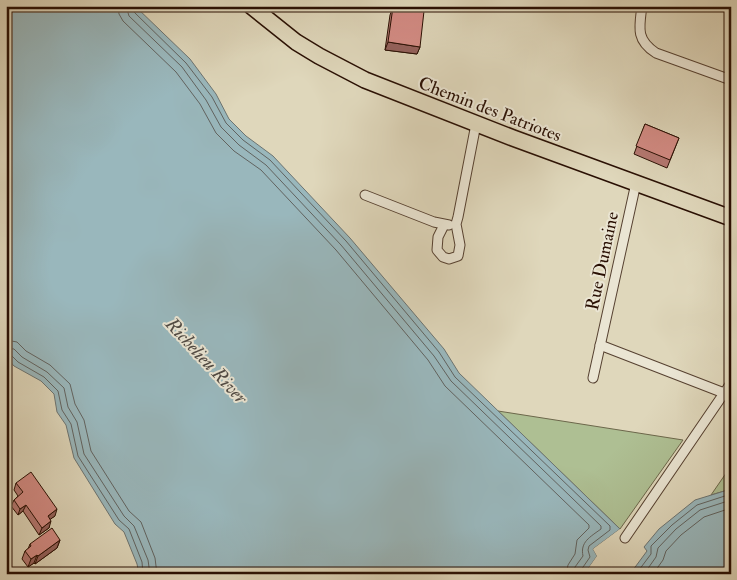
<svg xmlns="http://www.w3.org/2000/svg" width="737" height="580" font-family="'IM FELL Double Pica',serif">
<style>
.green{fill:#aebf93;stroke:#6c674b}
.water{fill:#99b7bc;stroke:#6c7472}
.pier{fill:#dfd7bb}
.lines{fill:none;stroke-linecap:round;stroke-linejoin:round}
.shore{stroke:#616360;stroke-width:1}
.minor-casing{stroke:#564131;stroke-width:11}
.primary-casing{stroke:#290f03;stroke-width:18}
.minor{stroke:#eae5d3;stroke-width:9}
.primary{stroke:#dfd7bb;stroke-width:15}
.wall{fill:#b57872;stroke:#290f03}
.shaded-wall{fill:#94615c;stroke:#290f03}
.building{fill:#d38b84;stroke:#290f03}
.labels{text-anchor:middle;stroke-width:4;stroke-linejoin:round;paint-order:stroke}
.street-label{font-size:18px;fill:#290f03;stroke:#eae5d3}
.water-label{font-size:19px;font-style:italic;fill:#504a44;stroke:#eae5d3}
</style>
<rect width="100%" height="100%" fill="#dfd7bb"/>
<filter id="stains"><feTurbulence type="fractalNoise" baseFrequency=".004" numOctaves="4"/><feColorMatrix values="0 0 0 0 .2 0 0 0 0 .09 0 0 0 0 .02 0 0 0 .5 -.17"/></filter>
<radialGradient id="worn" r=".72"><stop offset=".6" stop-color="#630" stop-opacity="0"/><stop offset="1" stop-color="#630" stop-opacity=".3"/></radialGradient>
<g class="green">
<polygon points="498,411 683,440 620,529"/>
<polygon points="731,466 731,489 711,495"/>
</g>
<g class="water">
<polygon points="6,6 135,6 190,59 216,94 229,119 246,136 273,156 350,238 444,349 459,373 620,529 593,549 597,556 585,573 586,574 139,574 137,564 124,532 115,524 74,458 66,425 57,412 54,394 41,381 14,366 6,357"/>
<polygon points="731,489 731,574 630,574 647,551 644,547 659,529 695,500"/>
</g>
<polygon class="pier" points="620,529 622,530 596,550 599,557 588,574 585,573 597,556 593,549"/>
<g class="lines">
<g class="shore">
<polyline points="118,6 119,14 123,21 176,72 200,104 216,133 234,151 261,170 336,250 428,360 445,386 589,525 589,528 577,540 575,554 568,565 566,574"/>
<path d="M126 6 129 16 182 67 206 100 221 127 239 145 266 165 341 245 434 356 451 381 601 526V529C590 537 580 542 583 556L575 567 574 574"/>
<polyline points="132,6 134,12 186,63 212,97 226,123 243,140 270,160 346,241 439,352 455,377 610,526 610,530 589,546 588,550 590,557 581,570 580,574"/>
<polyline points="6,340 17,342 26,351 50,365 70,384 75,404 84,420 91,451 129,511 141,522 155,558 157,574"/>
<polyline points="6,348 14,349 22,357 47,372 64,388 68,407 77,422 84,454 124,516 134,526 148,560 150,574"/>
<polyline points="6,354 11,355 18,362 44,377 58,391 62,410 71,424 78,456 119,520 129,529 142,562 143,574"/>
<polyline points="636,574 651,554 651,546 672,525 697,505 731,494"/>
<polyline points="644,574 656,557 658,548 676,529 700,510 731,500"/>
<polyline points="653,574 663,560 666,551 681,535 704,517 731,508"/>
</g>
<defs>
<g id="minor">
<path d="M642 6C639 28 636 40 656 53L731 80"/>
<polyline points="365,195 434,222 449,225"/>
<polyline points="444,225 438,237 437,250 443,257 449,259 458,256 460,245 456,224 458,217 476,124"/>
<polyline points="600,345 724,393"/>
<polyline points="593,378 636,183"/>
<polyline points="625,538 731,383"/>
</g>
<polyline id="primary" points="251,6 296,42 319,56 365,80 513,138 731,218"/>
</defs>
<use href="#minor" class="minor-casing"/>
<use href="#primary" class="primary-casing"/>
<use href="#minor" class="minor"/>
<use href="#primary" class="primary"/>
</g>
<g class="wall">
<polygon points="393,7 420,47 417,54 385,50 390,15"/>
<polygon points="645,124 679,138 667,168 634,154"/>
<polygon points="16,483 55,516 50,519 49,528 39,535 23,511 18,515 11,506 14,500 18,496 14,490"/>
<polygon points="60,540 57,548 35,564 34,563 28,567 22,559 25,551 28,549 30,544"/>
</g>
<g class="shaded-wall">
<polygon points="388,42 420,47 417,54 385,50"/>
<polygon points="26,505 23,511 18,515 20,509"/>
<polygon points="57,509 55,516 45,523 48,516"/>
<polygon points="51,521 49,528 39,535 42,528"/>
<polygon points="60,540 57,548 35,564 38,556"/>
<polygon points="37,555 34,563 28,567 31,559"/>
</g>
<g class="building">
<polygon points="393,7 424,11 420,47 388,42"/>
<polygon points="645,124 679,138 670,160 636,146"/>
<polygon points="31,472 57,509 48,516 51,521 42,528 26,505 20,509 14,500 23,492 16,483"/>
<polygon points="52,528 60,540 38,556 37,555 31,559 25,551 31,546 30,544"/>
<polygon points="69,570 72,574 64,574"/>
</g>
<g class="labels">
<g class="street-label">
<text transform="translate(490 109) rotate(21)" y="6">Chemin des Patriotes</text>
<text transform="translate(602 261) rotate(-78)" y="6">Rue Dumaine</text>
</g>
<g class="water-label">
<text transform="translate(207 360) rotate(47)" y="7">Richelieu River</text>
</g>
</g>
<rect width="737" height="580" fill="none" stroke="#dfd7bb" stroke-width="25"/>
<rect x="8" y="8" width="722" height="565" fill="none" stroke="#290f03" stroke-width="2.5"/>
<rect x="12" y="12" width="712" height="555" fill="none" stroke="#290f03"/>
<rect width="100%" height="100%" filter="url(#stains)"/>
<rect width="100%" height="100%" fill="url(#worn)"/>
</svg>
